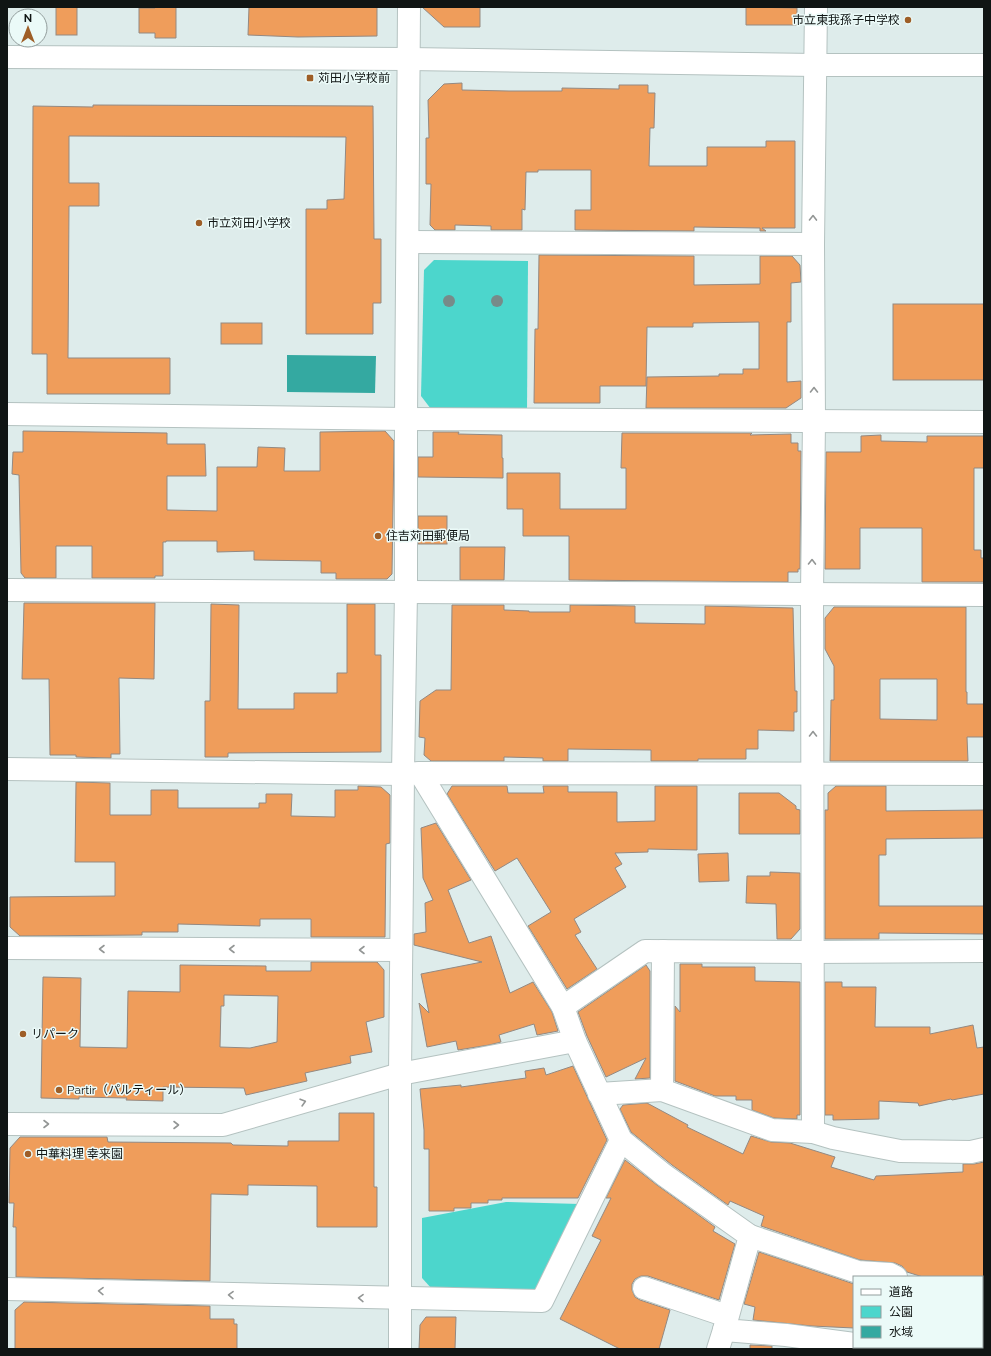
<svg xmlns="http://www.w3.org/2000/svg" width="991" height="1356" font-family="Raleway,'Noto Sans JP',sans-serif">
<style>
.green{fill:#4cd6cc}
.water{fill:#34a9a1}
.building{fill:#ef9d5b;stroke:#938982;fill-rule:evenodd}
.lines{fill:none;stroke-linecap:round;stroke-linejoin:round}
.minor-casing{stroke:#b4c2c0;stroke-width:24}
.minor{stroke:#fff;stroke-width:22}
.tree{fill:#778b89}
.oneway{stroke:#939695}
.poi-dot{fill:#9e5e27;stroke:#ebfaf8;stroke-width:1.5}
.labels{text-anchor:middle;stroke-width:3;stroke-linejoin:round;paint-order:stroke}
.poi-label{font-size:12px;fill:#101514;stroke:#ebfaf8;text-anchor:start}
</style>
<rect width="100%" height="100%" fill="#deeceb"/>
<g class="green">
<polygon points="434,260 528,261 527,411 431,409 421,396 424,270"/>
<polygon points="506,1202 580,1204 540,1289 432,1289 422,1278 422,1218"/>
</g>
<polygon class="water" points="287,355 376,356 375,393 287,392"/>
<g class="building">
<rect x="56" y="7" width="21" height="28"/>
<polygon points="155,7 176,7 176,38 155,38 155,33 139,33 139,8 155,8"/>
<polygon points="249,7 377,7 377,36 298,37 248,35"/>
<polygon points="422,7 480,7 480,27 444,27"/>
<polygon points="746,7 797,8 797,25 746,25"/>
<polygon points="462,83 462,90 509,91 562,91 562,88 619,89 619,85 648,85 648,93 655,93 654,128 650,128 649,166 707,166 707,147 766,147 766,141 795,141 795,228 762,228 766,231 760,231 760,228 694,227 694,231 575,230 575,210 591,210 591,170 538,170 538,172 526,172 525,210 522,209 522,230 491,230 491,226 455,225 455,230 435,230 430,225 431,184 426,184 426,138 429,138 428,100 444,84"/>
<polygon points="93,105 373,106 374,239 381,239 381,303 373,303 373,334 306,334 306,209 327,209 327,200 344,199 346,137 69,136 69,183 99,183 99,206 69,206 68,358 170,358 170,394 47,394 47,354 32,354 33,106 93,107"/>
<polygon points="539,255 694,256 694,285 760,284 760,256 792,256 800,265 801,282 791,283 791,322 787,322 787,382 801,381 801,398 786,408 646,408 647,377 719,376 719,374 743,374 743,369 759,369 759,322 693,323 693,327 647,327 646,386 600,386 600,403 534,403 535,329 538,329"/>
<rect x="893" y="304" width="91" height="76"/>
<rect x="221" y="323" width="41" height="21"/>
<polygon points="23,431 167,433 167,444 205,444 206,476 167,476 167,510 217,511 217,467 257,467 258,447 285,448 284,471 320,471 320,432 385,431 394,441 392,574 387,579 336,579 336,573 321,573 321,561 254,560 254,551 217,552 217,541 166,541 166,542 163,542 163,576 155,576 155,578 92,578 92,546 56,546 56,578 25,578 21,573 19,475 12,474 13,452 23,452"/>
<polygon points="433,432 459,432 458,434 502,435 502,458 503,458 503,478 418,477 418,457 433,457"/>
<polygon points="622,433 752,433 750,435 791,434 791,443 798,443 798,451 801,451 800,569 798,569 798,572 788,572 788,582 569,580 569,536 523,536 523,509 507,509 507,473 560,473 560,509 626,509 626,468 621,468"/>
<polygon points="881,435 881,441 927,442 927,436 984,436 984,468 974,468 974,550 981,550 981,558 984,558 984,582 922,582 922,528 860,528 860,569 825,569 826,452 861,452 861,436"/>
<rect x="418" y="516" width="29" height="28"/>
<polygon points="460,547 505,547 504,580 460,580"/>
<polygon points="24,603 155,603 154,679 119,678 120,754 111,754 111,758 76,757 76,755 50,755 49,679 22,679"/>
<polygon points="211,604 239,605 238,709 294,709 294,693 337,693 337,673 347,673 347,604 375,604 375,655 381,655 381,752 228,753 228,757 205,757 205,701 210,701"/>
<polygon points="452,605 504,605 504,610 529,611 529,612 570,612 570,605 635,606 635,623 705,624 705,606 793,608 795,691 797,691 797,712 794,712 794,731 758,730 758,749 746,749 746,759 698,759 698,761 651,761 651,750 568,749 568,761 543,761 543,758 504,757 504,761 431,761 424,755 425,738 419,737 420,701 436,690 451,690"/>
<path d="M834 607H966V692H967V704H984V737H967L968 761H830L831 700H834V666L825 649V618ZM880 679H937V720L880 719Z"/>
<polygon points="76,782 110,783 110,815 151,815 151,790 178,790 178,808 259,808 259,803 266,803 266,794 292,794 291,816 335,817 335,790 358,790 358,786 381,787 390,795 390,843 386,844 385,937 311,937 311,919 260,919 260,926 178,924 178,932 142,932 142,935 20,936 10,927 10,897 115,896 115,862 75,862"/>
<polygon points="452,786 507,786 508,793 544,793 543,786 568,786 568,792 617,792 617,822 655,821 655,786 697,786 697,850 648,849 648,852 615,853 622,864 615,868 626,887 574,919 581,932 575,935 597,969 567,989 528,926 551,912 517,858 495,871 447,794"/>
<polygon points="836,786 886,786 886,811 984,810 984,838 886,839 886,855 879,855 879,906 984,906 984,934 879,933 879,939 825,939 825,810 828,810 828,793"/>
<polygon points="739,793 779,793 796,806 796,809 800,810 800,834 739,834"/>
<polygon points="436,823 471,880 448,890 469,943 491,936 510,993 533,982 552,1012 558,1031 537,1035 534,1024 499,1035 501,1042 489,1045 458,1050 456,1041 427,1047 419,1003 429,1013 421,974 482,962 414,945 414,934 426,932 425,903 433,900 423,878 421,828"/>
<polygon points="728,853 729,881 699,882 698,854"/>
<polygon points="770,872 800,873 800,929 791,939 777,939 776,904 746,903 747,876 770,876"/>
<path d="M311 962H377L384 970V1017L366 1022 372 1052 350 1056 351 1063 305 1073 307 1081 246 1095 244 1088 163 1087V1101L126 1100 127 1098 79 1097V1099L41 1098 43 977 81 978 80 1047 127 1048 128 991 180 992V965L266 966V971H311ZM224 995 278 996 277 1042 250 1048 220 1047 221 1006H224Z"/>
<polygon points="680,964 702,964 702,967 755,967 755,981 800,982 800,1115 797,1115 797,1119 774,1118 752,1110 752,1100 736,1100 736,1096 715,1096 675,1081 675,1006 680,1012"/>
<polygon points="646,965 650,971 650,1078 635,1079 646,1058 606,1077 587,1036 578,1012"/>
<polygon points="825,982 842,982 842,987 876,987 875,1027 930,1027 930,1034 973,1025 977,1048 984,1047 984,1094 952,1100 951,1099 919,1106 918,1103 879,1101 879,1119 833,1120 833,1115 825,1115"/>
<polygon points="573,1066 607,1140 578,1198 502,1198 502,1200 488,1200 488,1203 471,1203 471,1208 454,1208 454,1211 429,1211 429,1149 424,1149 424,1130 420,1089 461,1085 461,1087 526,1078 525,1071 544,1068 546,1075"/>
<polygon points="647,1103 688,1125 687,1127 743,1154 751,1136 771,1142 790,1143 835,1157 831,1167 874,1180 876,1176 963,1172 963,1164 974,1164 984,1162 984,1277 923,1277 907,1272 902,1266 895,1263 860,1260 761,1226 764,1216 730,1201 728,1205 672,1165 631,1132 620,1109 623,1105"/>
<polygon points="339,1113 374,1113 374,1187 377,1187 377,1227 317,1227 317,1186 248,1185 248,1195 211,1194 210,1281 16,1277 16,1227 13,1227 14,1203 9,1203 10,1148 20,1137 107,1137 108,1142 231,1143 233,1145 288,1146 288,1141 339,1141"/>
<polygon points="625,1160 657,1185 715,1227 713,1231 735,1244 719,1300 648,1276 641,1276 635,1279 632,1284 632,1290 635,1297 640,1300 670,1310 659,1349 620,1349 560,1319 601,1240 592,1236 611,1198 606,1198"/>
<polygon points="759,1252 854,1284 854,1328 812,1326 753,1320 755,1307 744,1304"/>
<polygon points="24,1302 210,1306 210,1319 234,1319 234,1324 237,1324 237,1349 15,1349 15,1310"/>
<polygon points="426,1317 456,1317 455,1349 419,1349 420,1325"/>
<polygon points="750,1345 772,1346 772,1349 750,1349"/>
</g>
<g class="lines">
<defs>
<g id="minor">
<polyline points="7,57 409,59 816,65 984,65"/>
<polyline points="408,242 813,244"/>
<polyline points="7,414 406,419 984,422"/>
<polyline points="7,590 984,595"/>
<polyline points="7,769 403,774 420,773 984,774"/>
<polyline points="420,773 563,1007"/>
<polyline points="7,948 401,950"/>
<polyline points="575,1041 563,1007 645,951 812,952 984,951"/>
<polyline points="662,1090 663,951"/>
<polyline points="599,1094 662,1090 772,1130 813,1132 833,1138 900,1151 971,1152 984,1149"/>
<polyline points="7,1124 223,1125 400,1074 575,1041 621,1140 664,1175 750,1236 724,1330 786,1335 854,1344"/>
<polyline points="813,1132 812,595 814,420 813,244 816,7"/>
<polyline points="750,1236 858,1272 890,1274 896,1277"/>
<polyline points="644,1288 727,1316"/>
<polyline points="7,1289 542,1301 621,1140"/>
<polyline points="982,1301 984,1301"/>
<polyline points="875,1347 890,1349"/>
<polyline points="400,1349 400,1074 403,774 406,592 406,419 409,7"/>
<polyline points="718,1349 724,1330"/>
</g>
</defs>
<use href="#minor" class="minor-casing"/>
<use href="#minor" class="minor"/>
</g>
<g class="tree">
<circle cx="449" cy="301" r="6"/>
<circle cx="497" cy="301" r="6"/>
</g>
<defs><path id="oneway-chevron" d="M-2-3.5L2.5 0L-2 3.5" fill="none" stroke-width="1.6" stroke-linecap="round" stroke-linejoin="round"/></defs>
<g class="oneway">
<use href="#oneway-chevron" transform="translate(813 218) rotate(-89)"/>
<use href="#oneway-chevron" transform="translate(814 390) rotate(-90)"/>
<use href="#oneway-chevron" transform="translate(812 562) rotate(-89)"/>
<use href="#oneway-chevron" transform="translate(813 734) rotate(-90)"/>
<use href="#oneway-chevron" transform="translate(102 949) rotate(-180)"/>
<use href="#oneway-chevron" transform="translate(232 949) rotate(-180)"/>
<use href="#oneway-chevron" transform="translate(362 950) rotate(-180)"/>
<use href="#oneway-chevron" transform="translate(303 1102) rotate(-16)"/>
<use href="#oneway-chevron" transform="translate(46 1124)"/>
<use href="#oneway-chevron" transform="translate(176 1125)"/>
<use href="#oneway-chevron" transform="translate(101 1291) rotate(-179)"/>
<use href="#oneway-chevron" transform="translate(231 1295) rotate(-179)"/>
<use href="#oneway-chevron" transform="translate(361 1298) rotate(-179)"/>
</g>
<g class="poi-dot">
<circle cx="908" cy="20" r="4"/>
<rect x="306" y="74" width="8" height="8" rx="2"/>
<circle cx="199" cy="223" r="4"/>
<circle cx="378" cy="536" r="4"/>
<circle cx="23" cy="1034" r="4"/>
<circle cx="59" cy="1090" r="4"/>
<circle cx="28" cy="1154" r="4"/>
</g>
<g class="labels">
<g class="poi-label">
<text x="900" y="24" text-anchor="end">市立東我孫子中学校</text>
<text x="318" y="82">苅田小学校前</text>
<text x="207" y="227">市立苅田小学校</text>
<text x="386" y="540">住吉苅田郵便局</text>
<text x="31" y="1038">リパーク</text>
<text x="67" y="1094">Partir（パルティール）</text>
<text x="36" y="1158">中華料理 幸来園</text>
</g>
</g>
<rect width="991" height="1356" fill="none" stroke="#101514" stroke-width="16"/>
<rect x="853" y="1276" width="130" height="72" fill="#ebfaf8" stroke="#939e9d"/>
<rect x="861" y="1289" width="20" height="6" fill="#ffffff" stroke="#939e9d"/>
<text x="889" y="1296" font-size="12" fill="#101514">道路</text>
<rect x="861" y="1306" width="20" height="12" fill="#4cd6cc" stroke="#939e9d"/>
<text x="889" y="1316" font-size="12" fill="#101514">公園</text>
<rect x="861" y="1326" width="20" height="12" fill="#34a9a1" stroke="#939e9d"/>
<text x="889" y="1336" font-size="12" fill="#101514">水域</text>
<g transform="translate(28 28)"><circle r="19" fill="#ebfaf8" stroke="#939e9d"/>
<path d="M0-3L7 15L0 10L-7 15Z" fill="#9e5e27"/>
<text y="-6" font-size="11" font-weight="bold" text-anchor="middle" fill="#101514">N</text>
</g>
</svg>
